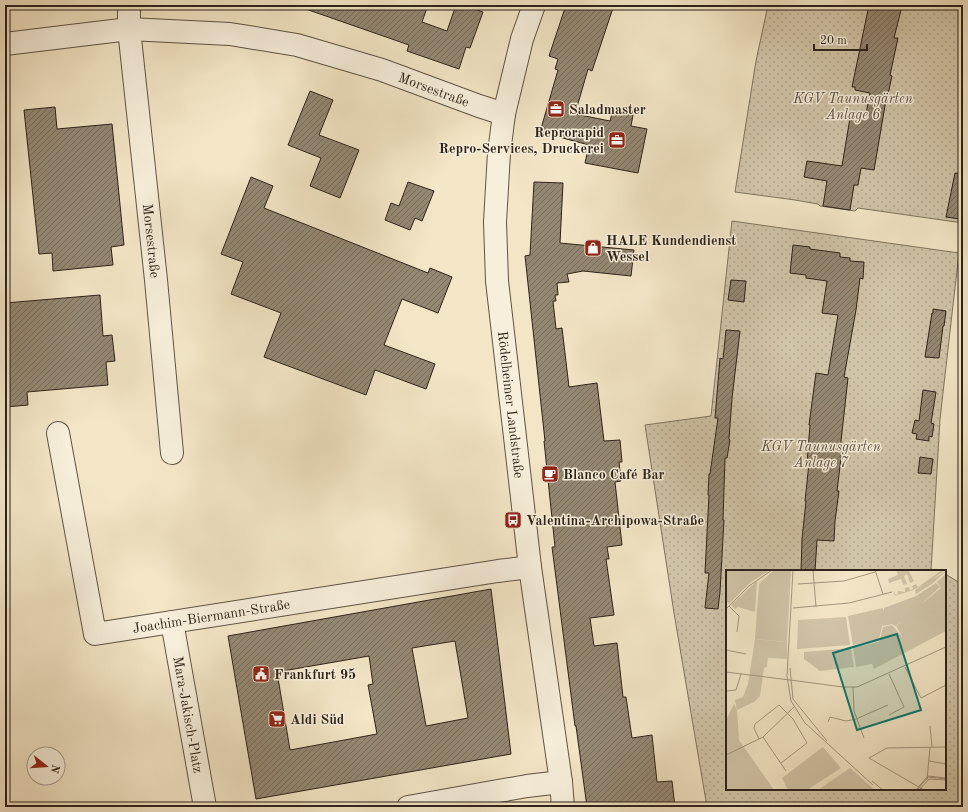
<svg xmlns="http://www.w3.org/2000/svg" width="968" height="812" font-family="'Old Standard TT',serif">
<style>
.garden{fill:url(#garden-dots);stroke:#7f7460}
.building{fill:url(#building-hatch);stroke:#2d2218;fill-rule:evenodd}
.lines{fill:none;stroke-linecap:round;stroke-linejoin:round}
.minor-casing{stroke:#5e5344;stroke-width:24}
.minor{stroke:#f7efdb;stroke-width:22}
.labels{text-anchor:middle;stroke-width:3;stroke-linejoin:round;paint-order:stroke}
.street-label{font-size:14px;fill:#2d2218;stroke:#f7efdb}
.park-label{font-size:14px;font-style:italic;fill:#5e5344;stroke:#f7efdb}
.poi-label{font-size:14px;font-weight:bold;fill:#2d2218;stroke:#f7efdb;text-anchor:start}
.inset-road{fill:none;stroke:#a49881;stroke-width:1}
.view{fill:#0f766e;fill-opacity:0.15;stroke:#0f766e;stroke-width:2}
.inset-edge{fill:none;stroke:#2d2218;stroke-width:2}
</style>
<defs>
<pattern id="garden-dots" width="8" height="8" patternUnits="userSpaceOnUse"><rect width="8" height="8" fill="#d1c5a9"/><path d="M2 2h.1M6 6h.1" fill="none" stroke="#b4a991" stroke-width="1.8" stroke-linecap="round"/></pattern>
<pattern id="building-hatch" width="6" height="6" patternUnits="userSpaceOnUse"><rect width="6" height="6" fill="#948873"/><path d="M-1 1l2-2M0 6l6-6M5 7l2-2" fill="none" stroke="#796f5d"/></pattern>
</defs>
<rect width="100%" height="100%" fill="#f3e6c7"/>
<filter id="stains"><feTurbulence type="fractalNoise" baseFrequency=".005" numOctaves="4"/><feColorMatrix values="0 0 0 0 .2 0 0 0 0 .09 0 0 0 0 .02 0 0 0 .5 -.17"/></filter>
<radialGradient id="worn" r=".72"><stop offset=".6" stop-color="#630" stop-opacity="0"/><stop offset="1" stop-color="#630" stop-opacity=".3"/></radialGradient>
<g class="garden">
<polygon points="768,5 963,5 963,223 858,208 855,211 820,206 818,204 795,200 735,192 756,61"/>
<polygon points="732,221 959,253 940,419 931,571 727,571 727,789 945,789 945,575 947,575 963,585 963,807 707,807 674,613 645,425 711,416"/>
</g>
<g class="building">
<polygon points="301,5 428,5 422,22 447,31 456,5 463,5 483,12 470,48 466,47 459,69 407,51 409,45 300,7"/>
<polygon points="566,5 614,5 592,71 588,69 575,114 610,121 613,110 633,115 631,126 647,129 638,173 585,163 589,145 540,132 558,70 555,69 558,59 549,56"/>
<polygon points="869,5 881,5 901,10 894,38 898,38 890,75 892,76 888,94 887,94 874,170 861,168 858,185 854,185 850,210 823,206 827,181 804,177 807,161 842,166 851,112 866,114 870,93 855,90 855,87 852,87"/>
<polygon points="310,91 333,100 319,135 359,150 340,198 310,186 321,158 288,145"/>
<polygon points="55,107 57,129 112,124 124,245 111,247 113,265 53,271 52,253 39,254 24,110"/>
<polygon points="955,173 963,174 963,201 960,219 946,217"/>
<polygon points="251,177 273,186 264,208 428,273 430,268 452,277 438,313 402,299 384,345 435,364 426,389 375,370 366,395 264,357 281,313 231,294 243,262 221,254"/>
<polygon points="408,182 434,191 422,221 415,218 410,230 385,220 391,203 399,206"/>
<polygon points="534,182 563,183 560,243 634,250 631,276 583,271 567,274 569,282 557,283 558,295 555,295 556,301 553,301 556,329 562,328 569,387 597,383 604,441 620,440 622,462 619,462 621,481 615,482 622,545 607,547 609,559 606,559 614,615 590,618 594,646 617,643 623,697 626,697 632,738 652,735 657,782 672,781 675,807 587,807 576,726 575,726 552,547 555,547 544,441 545,441 525,256 530,255"/>
<polygon points="793,245 810,247 810,249 840,253 840,257 850,258 850,261 864,262 863,279 860,278 856,310 844,377 848,378 840,450 842,450 837,491 839,491 835,521 834,541 817,540 815,571 801,571 802,539 806,501 805,501 809,463 807,463 810,425 809,425 816,373 828,375 838,315 822,313 827,281 806,278 806,275 790,273"/>
<polygon points="731,280 746,281 744,302 728,300"/>
<polygon points="100,295 103,336 112,335 115,361 106,362 108,385 27,392 28,405 5,407 5,303"/>
<polygon points="933,309 946,311 944,326 943,326 939,358 925,357 932,313 933,313"/>
<polygon points="726,330 740,331 732,398 729,439 730,440 727,458 725,458 723,520 724,520 720,592 718,609 705,608 709,573 705,573 709,495 708,495 709,474 710,474 718,418 715,418 720,358 723,359"/>
<polygon points="923,390 936,392 931,423 934,424 932,437 929,436 929,441 916,439 917,434 912,433 915,420 919,421"/>
<polygon points="920,457 933,459 931,474 918,473"/>
<path d="M491 589 511 754 256 799 228 636ZM455 641 468 718 426 726 412 648ZM369 656 373 684 368 685 377 734 290 750 277 672Z"/>
</g>
<g class="lines">
<defs>
<g id="minor">
<path id="s1" d="M129 5V29L156 280 172 453"/>
<path id="s2" d="M534 5 522 39 504 114 499 153 495 222 497 281 530 567 561 782 563 807"/>
<path id="s3" d="M5 44 129 29 230 34 297 45 382 70 479 106 504 114"/>
<path id="s4" d="M58 433 95 634 498 571 530 567"/>
<path id="s5" d="M172 622 205 807"/>
<polyline points="408,807 527,786 561,782"/>
</g>
</defs>
<use href="#minor" class="minor-casing"/>
<use href="#minor" class="minor"/>
</g>
<defs>
<symbol id="office-square" viewBox="-11 -11 22 22"><rect x="-9" y="-9" width="18" height="18" rx="4" fill="#8f2418" stroke="#f7efdb"/><path d="M-6-3h4V-5.5h4V-3h4V5H-6ZM-1-4.5V-3h2v-1.5ZM-6 0V1H6V0Z" fill="#fff"/></symbol>
<symbol id="shop-square" viewBox="-11 -11 22 22"><rect x="-9" y="-9" width="18" height="18" rx="4" fill="#8f2418" stroke="#f7efdb"/><path d="M-5-2.5h2.3a2.7 3.5 0 0 1 5.4 0H5L5.5 6h-11ZM-1.5-2.5h3a1.5 2.3 0 0 0-3 0Z" fill="#fff"/></symbol>
<symbol id="cafe-square" viewBox="-11 -11 22 22"><rect x="-9" y="-9" width="18" height="18" rx="4" fill="#8f2418" stroke="#f7efdb"/><path d="M-5.5-4.5H6V0H3Q3 3.5 0 3.5H-2.5Q-5.5 3.5-5.5 0ZM3-3.2v2h1.7v-2ZM-6 4.5H4V6H-6Z" fill="#fff"/></symbol>
<symbol id="bus-square" viewBox="-11 -11 22 22"><rect x="-9" y="-9" width="18" height="18" rx="4" fill="#8f2418" stroke="#f7efdb"/><path d="M-5-6H5V4H4V6H2V4H-2V6H-4V4H-5ZM-3.5-4V0h7V-4ZM-3.5 1.2v1.5H-2V1.2ZM2 1.2v1.5H3.5V1.2Z" fill="#fff"/></symbol>
<symbol id="civic-square" viewBox="-11 -11 22 22"><rect x="-9" y="-9" width="18" height="18" rx="4" fill="#8f2418" stroke="#f7efdb"/><path d="M-.6-6.5H3V-4.5H.6V-3L4-1V1h2V6H-6V1h2V-1L-.6-3ZM-1.2 2.5V6h2.4V2.5Z" fill="#fff"/></symbol>
<symbol id="supermarket-square" viewBox="-11 -11 22 22"><rect x="-9" y="-9" width="18" height="18" rx="4" fill="#8f2418" stroke="#f7efdb"/><path d="M-6-5.5h2.5l.6 2H6L4.5 2H-2.5L-4.4-4H-6ZM-1.5 3.2a1.3 1.3 0 1 0 .1 0ZM3 3.2a1.3 1.3 0 1 0 .1 0Z" fill="#fff"/></symbol>
</defs>
<g fill-rule="evenodd">
<use href="#office-square" x="546" y="99" width="20" height="20"/>
<use href="#office-square" x="607" y="130" width="20" height="20"/>
<use href="#shop-square" x="583" y="238" width="20" height="20"/>
<use href="#cafe-square" x="540" y="464" width="20" height="20"/>
<use href="#bus-square" x="503" y="510" width="20" height="20"/>
<use href="#civic-square" x="251" y="664" width="20" height="20"/>
<use href="#supermarket-square" x="267" y="709" width="20" height="20"/>
</g>
<g class="labels">
<g class="street-label">
<text dy="5" stroke="none"><textPath href="#s3" startOffset="438">Morsestraße</textPath></text>
<text dy="5" stroke="none"><textPath href="#s1" startOffset="237">Morsestraße</textPath></text>
<text dy="5" stroke="none"><textPath href="#s2" startOffset="405">Rödelheimer Landstraße</textPath></text>
<text dy="5" stroke="none"><textPath href="#s4" startOffset="322">Joachim-Biermann-Straße</textPath></text>
<text dy="5" stroke="none"><textPath href="#s5" startOffset="94">Mara-Jakisch-Platz</textPath></text>
</g>
<g class="park-label">
<text x="853" y="103">KGV Taunusgärten<tspan x="853" dy="16">Anlage 6</tspan></text>
<text x="821" y="451">KGV Taunusgärten<tspan x="821" dy="16">Anlage 7</tspan></text>
</g>
<g class="poi-label">
<text x="569" y="114">Saladmaster</text>
<text x="604" y="137" text-anchor="end">Reprorapid<tspan x="604" dy="16">Repro-Services, Druckerei</tspan></text>
<text x="606" y="245">HALE Kundendienst<tspan x="606" dy="16">Wessel</tspan></text>
<text x="563" y="479">Blanco Café Bar</text>
<text x="526" y="525">Valentina-Archipowa-Straße</text>
<text x="274" y="679">Frankfurt 95</text>
<text x="290" y="724">Aldi Süd</text>
</g>
</g>
<g transform="translate(726 570)">
<rect width="220" height="220" fill="#f3e6c7"/>
<path d="M170 0 183 1 188 11 184 13 181 4 178 6 181 14 177 15 175 9 163 13 162 9 172 5ZM216 0H219L201 13 187 20 169 26 167 21 170 25 172 24V21L179 22V18L183 17 184 20 187 19 186 16 190 14 192 17ZM220 1 207 13 190 24 189 20Z" fill="#d1c5a9"/>
<path d="M8 134 11 140 13 170 48 220H0V150ZM124 198 149 220H92Z" fill="#d1c5a9"/>
<path d="M29 69 61 72V89L42 88 41 97 38 98 34 126 28 132 11 140 9 130 17 127 22 114Z" fill="#d1c5a9"/>
<path d="M220 4V61L148 99 146 94 130 97 127 78 153 72 157 57 166 55 177 68 170 56 176 51 169 56 166 54 157 56V53L153 69 127 75 122 46 157 38 158 41V38L190 26 210 13 214 17 194 35 215 18 211 12ZM31 11 29 42 12 37 9 39 5 35ZM120 47 124 75 71 79 72 50ZM125 78 128 97 94 101 78 89V82ZM97 177 115 198 81 220H62L56 208Z" fill="#d1c5a9"/>
<path d="M0 0H44L25 12 3 34 0 31ZM48 0H65L61 72 29 69 33 14Z" fill="#d1c5a9"/>
<path class="inset-road" d="M67 0 61 106 65 131 79 153 147 215M87 0 90 37M149 0 157 24M72 14 118 11 149 2M3 36 13 46 11 62M67 38 123 33 166 22M0 39 23 16 46 0M0 80 20 84M179 97 195 128 220 115M64 98 67 129 101 171M0 102 64 110M163 104 178 137 163 145M64 110 117 117H131L220 77M127 117 128 141 138 168M0 121 10 120 15 104M102 152 104 147 120 151 130 149 162 135M204 156 206 177M37 167 60 201M33 169 28 158 29 154 53 135 67 149 81 173 55 193M0 185 37 167 69 136M203 191 220 194M201 210 204 177M146 211 157 220M190 220 202 206 220 208M191 220 202 207 220 209M193 220 203 209 220 210M198 220 143 188 161 178 220 177"/>
<path class="view" d="M171 64 195 140 131 160 107 83Z"/>
<rect width="220" height="220" class="inset-edge"/>
</g>
<rect width="968" height="812" fill="none" stroke="#f3e6c7" stroke-width="20"/>
<rect x="6" y="6" width="956" height="800" fill="none" stroke="#2d2218" stroke-width="2"/>
<rect x="10" y="10" width="948" height="792" fill="none" stroke="#2d2218"/>
<g transform="translate(46 766) rotate(107)"><circle r="19" fill="#f7efdb" stroke="#a69d8d"/>
<path d="M0-3L7 15L0 10L-7 15Z" fill="#8f2418"/>
<text y="-6" font-size="11" font-weight="bold" text-anchor="middle" fill="#2d2218">N</text>
</g>
<path d="M814 44v6h53v-6" fill="none" stroke="#2d2218" stroke-width="2"/>
<text x="820" y="44" font-size="12" fill="#2d2218" stroke="#f7efdb" stroke-width="3" paint-order="stroke">20 m</text>
<rect width="100%" height="100%" filter="url(#stains)"/>
<rect width="100%" height="100%" fill="url(#worn)"/>
</svg>
